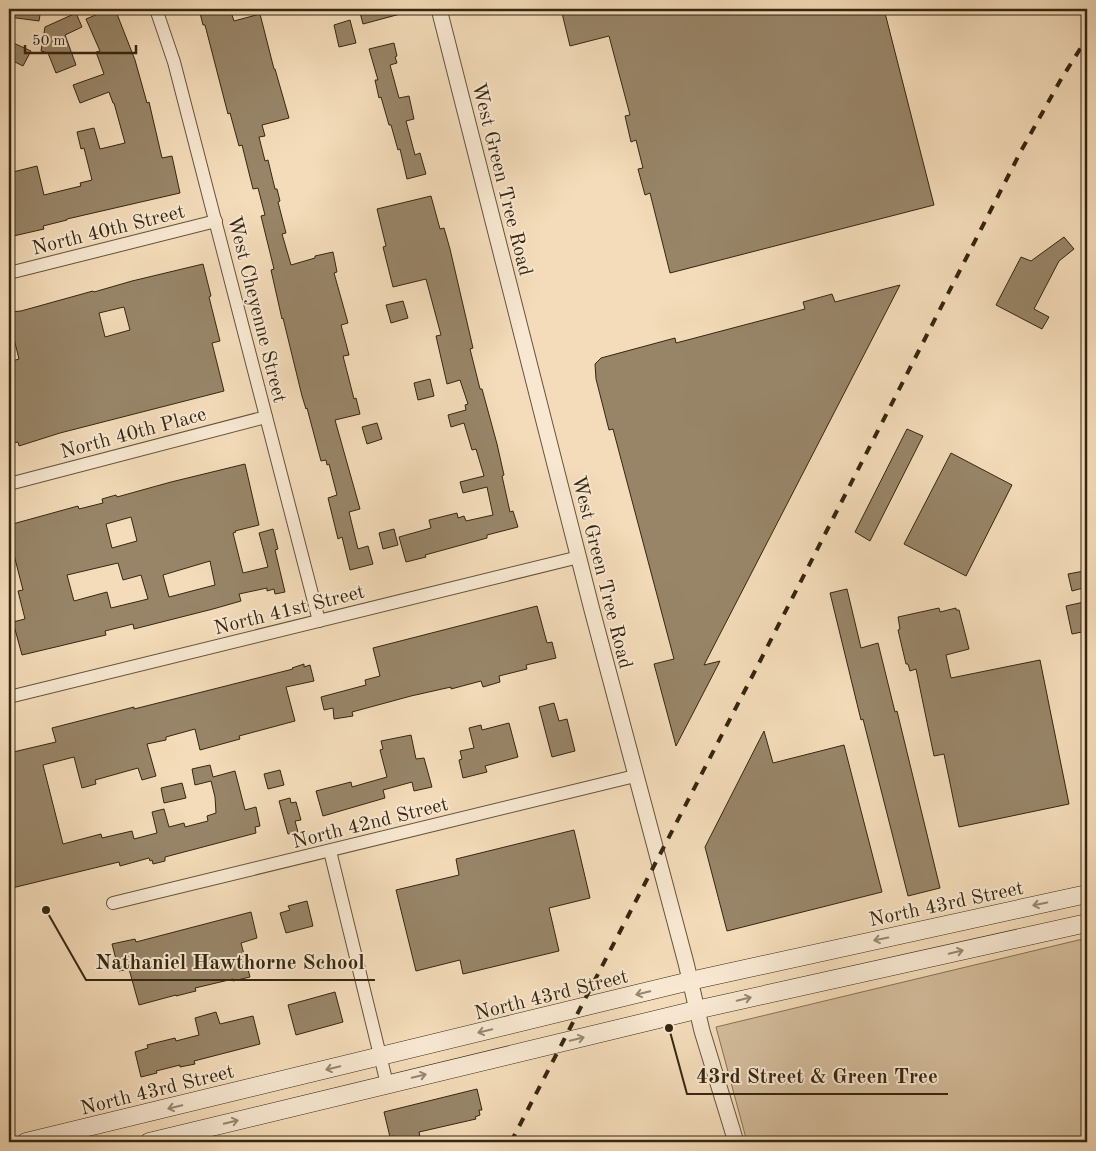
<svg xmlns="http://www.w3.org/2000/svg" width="1096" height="1151" font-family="'Old Standard TT',serif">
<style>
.green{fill:#d4bd9d;stroke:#847256}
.building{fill:#988568;stroke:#352610;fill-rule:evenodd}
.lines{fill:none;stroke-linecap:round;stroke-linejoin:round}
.minor-casing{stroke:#65543a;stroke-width:14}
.tertiary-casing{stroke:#65543a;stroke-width:17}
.secondary-casing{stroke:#352610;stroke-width:19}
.minor{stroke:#f8e8d2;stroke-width:12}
.tertiary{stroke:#f8e8d2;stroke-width:15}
.secondary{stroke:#f8e8d2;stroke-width:18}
.rail{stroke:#352610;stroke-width:4;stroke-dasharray:9 9;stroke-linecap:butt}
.oneway{stroke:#968771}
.labels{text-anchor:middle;stroke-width:4;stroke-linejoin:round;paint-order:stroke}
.street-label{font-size:20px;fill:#352610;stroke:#f8e8d2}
.leader{fill:none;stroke:#352610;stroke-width:2}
.callout-dot{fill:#352610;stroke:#f8e8d2;stroke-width:2}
.callout-label{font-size:21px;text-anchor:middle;font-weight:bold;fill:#352610;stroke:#f8e8d2;stroke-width:4;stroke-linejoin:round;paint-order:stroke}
</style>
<rect width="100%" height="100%" fill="#f4dcba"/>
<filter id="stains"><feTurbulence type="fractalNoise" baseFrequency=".004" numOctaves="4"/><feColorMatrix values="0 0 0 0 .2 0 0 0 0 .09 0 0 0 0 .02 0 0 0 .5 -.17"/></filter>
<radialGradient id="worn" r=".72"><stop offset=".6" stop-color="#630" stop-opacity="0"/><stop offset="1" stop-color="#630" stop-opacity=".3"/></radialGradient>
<polygon class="green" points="1087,938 1087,1142 747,1142 716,1027"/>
<g class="building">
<polygon points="9,9 41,9 39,21 9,17"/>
<polygon points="110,9 115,9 135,60 147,103 149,102 162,158 172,156 180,193 67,219 67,220 43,226 44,229 9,237 9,173 37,166 44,195 81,186 80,183 92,180 84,148 81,149 77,132 94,128 100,149 125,143 114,103 113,103 109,92 80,103 73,85 104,74 96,52 100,51 86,19"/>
<polygon points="199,9 230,9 234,21 260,14 274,69 275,69 289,118 262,125 265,136 259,137 265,161 268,160 275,189 277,189 280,201 278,202 286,233 282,234 291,265 315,258 315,256 333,252 337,272 334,273 348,323 341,325 349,355 343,356 354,399 356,398 360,414 335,420 360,509 349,512 358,549 368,546 373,564 350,570 342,537 338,539 328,498 337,495 329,464 327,465 326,460 321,461 307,408 306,409 302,396 283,318 282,319 271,270 274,269 261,216 265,215 258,188 253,189 242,145 239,146 230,113 228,114 205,25 203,25"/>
<polygon points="359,9 404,9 404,13 363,24"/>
<polygon points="561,9 884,9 934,205 670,273 650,193 645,195 638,169 643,168 636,140 631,142 625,116 630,115 609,36 570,46"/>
<polygon points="76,13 82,27 65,35 76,65 56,73 48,53 41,51 45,27"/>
<polygon points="350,20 356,43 339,47 334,25"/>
<polygon points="9,41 31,51 23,66 9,59"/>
<polygon points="394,43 397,56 395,57 397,63 390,65 399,98 409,96 414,119 406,121 415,155 420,153 426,174 407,179 400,149 398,150 391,125 389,125 381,97 379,98 375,80 378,80 369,49"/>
<polygon points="431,196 440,229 444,228 450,249 473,348 470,349 480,389 482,389 497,444 504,475 502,476 510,512 513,511 518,527 487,535 487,538 425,555 426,557 406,562 399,537 431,528 429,520 457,513 458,518 464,516 466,521 493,515 487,487 463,493 460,482 484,476 476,449 472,450 464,423 451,427 448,415 466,410 465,405 468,404 460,380 447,384 436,336 441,335 426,279 393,287 383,247 386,246 377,209"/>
<polygon points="1064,237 1074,249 1059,261 1034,309 1049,317 1042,329 996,305 1021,257 1031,261"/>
<path d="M203 264 211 296 209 297 220 341 212 343 224 391 60 433 19 446 18 442 9 444V417L14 416 9 399V362L19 359 9 319V312L21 311 93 291 94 292 132 281ZM124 307 130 330 105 337 99 313Z"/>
<polygon points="900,285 704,665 720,661 676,746 654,664 674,659 613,429 609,430 596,379 595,364 601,358 675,338 676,343 805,309 803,302 832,294 835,302"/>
<polygon points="403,301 408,318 391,323 386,305"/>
<polygon points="430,379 434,396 418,400 414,383"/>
<polygon points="377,423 382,439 367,444 362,427"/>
<polygon points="907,429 923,436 870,541 855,532"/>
<polygon points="951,453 1012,485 966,576 904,544"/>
<path d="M245 464 259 525 235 531 236 532 233 533 243 573 268 567 259 533 273 529 278 549 275 550 285 592 275 594 274 589 267 591V588L239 594 241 601 213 609 134 629 133 624 105 631 106 635 22 655 13 622 25 619 18 591 23 590 14 555 9 556V525L78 506 79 509 103 503 102 499 116 495 117 497 171 482ZM131 517 137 541 112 548 106 524ZM210 561 215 585 169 597 163 575ZM118 563 123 580 141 575 148 599 111 608 107 592 74 601 67 575Z"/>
<polygon points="394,529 398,545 383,549 379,533"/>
<polygon points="1084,571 1087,587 1072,591 1068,574"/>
<polygon points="847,589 861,648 878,643 895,712 897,711 940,888 908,896 863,719 861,720 830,593"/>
<polygon points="1084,602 1087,615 1087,631 1072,634 1066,606"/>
<polygon points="537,606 547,643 552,642 556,658 526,665 527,669 499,676 500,682 483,687 481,681 451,689 451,687 411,696 352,712 353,716 334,719 333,708 324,710 321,697 366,685 365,680 380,676 373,648"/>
<polygon points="939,608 940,612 956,608 956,610 959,610 969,649 946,655 951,678 1040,660 1069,804 959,827 944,754 934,756 916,669 910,671 908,664 906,664 898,630 900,629 898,617"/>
<polygon points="304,664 304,667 310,665 314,681 286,687 295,721 239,736 240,739 200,750 195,729 166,737 166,740 147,744 156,776 142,780 138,768 95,780 96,784 82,788 74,757 43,765 63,844 101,834 102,838 132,831 134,839 157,833 152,812 164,809 169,827 184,823 185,827 208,821 207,816 216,813 215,797 211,781 195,785 192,769 210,765 213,777 235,771 245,810 256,807 260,826 255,827 256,833 165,857 165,861 153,864 152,860 150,861 149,858 120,866 119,862 12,888 9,874 9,753 56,742 52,728 134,707 134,709 202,692 293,669 292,668"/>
<polygon points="554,703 559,721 567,719 575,751 552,757 539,707"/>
<polygon points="509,723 518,757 485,766 487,772 463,778 459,760 462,759 460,751 474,748 469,728 481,725 482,730"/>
<polygon points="764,731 773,763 844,745 882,892 727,931 705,847"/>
<polygon points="411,735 416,759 424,758 432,787 414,791 412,782 383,790 385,798 323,816 316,791 351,782 352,787 387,777 380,750 383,749 381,741"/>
<polygon points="280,770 284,785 268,789 264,774"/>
<polygon points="182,783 186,798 164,803 161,788"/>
<polygon points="290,798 291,803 296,802 301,820 295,821 298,832 288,834 279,801"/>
<polygon points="574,830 590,898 549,908 559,951 463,974 460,960 416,971 396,890 459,875 456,859"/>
<polygon points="307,901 313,926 286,933 280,913 290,910 288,906"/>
<polygon points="251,912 257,938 241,943 250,977 233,981 233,979 195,988 196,991 176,996 176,995 139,1005 129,969 119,971 112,944 135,939 136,942"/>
<polygon points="335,992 343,1022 296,1035 288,1005"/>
<polygon points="216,1012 220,1024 253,1016 260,1044 194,1061 195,1064 180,1067 180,1065 156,1071 157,1073 141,1077 135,1052 148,1048 147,1045 175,1038 176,1041 199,1035 195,1018"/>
<polygon points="477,1089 482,1110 479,1110 480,1115 475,1117 476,1119 419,1132 421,1142 395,1142 394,1136 390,1137 384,1112"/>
</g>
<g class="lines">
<defs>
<g id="minor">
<polyline points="156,9 174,62 319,621"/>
<polyline points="9,273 216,221"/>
<polyline points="9,484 266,417"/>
<polyline points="9,697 579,557"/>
<polyline points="330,851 387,1084"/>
<polyline points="113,903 635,776"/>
</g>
<polyline id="tertiary" points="439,9 592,610 686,963 702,1031 736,1142"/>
<g id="secondary">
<polyline points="26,1142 690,981 1087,894"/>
<polyline points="149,1142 696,1010 1087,923"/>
</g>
</defs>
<use href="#minor" class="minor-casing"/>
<use href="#tertiary" class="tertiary-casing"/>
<use href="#secondary" class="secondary-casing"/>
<use href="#minor" class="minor"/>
<use href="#tertiary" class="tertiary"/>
<use href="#secondary" class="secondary"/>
<polyline class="rail" points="511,1142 757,667 1021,151 1060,81 1087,38"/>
</g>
<defs><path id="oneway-shaft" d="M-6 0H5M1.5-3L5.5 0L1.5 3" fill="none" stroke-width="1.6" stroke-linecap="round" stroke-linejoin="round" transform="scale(1.25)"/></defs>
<g class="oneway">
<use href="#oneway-shaft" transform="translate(1040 904) rotate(168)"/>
<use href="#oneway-shaft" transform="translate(881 939) rotate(168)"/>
<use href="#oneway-shaft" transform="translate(956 952) rotate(-13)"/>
<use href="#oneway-shaft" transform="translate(643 993) rotate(166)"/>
<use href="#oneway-shaft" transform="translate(744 999) rotate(-13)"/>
<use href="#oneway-shaft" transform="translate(485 1031) rotate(166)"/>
<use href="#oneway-shaft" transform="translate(577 1039) rotate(-14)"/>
<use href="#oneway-shaft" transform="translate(333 1068) rotate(167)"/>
<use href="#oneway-shaft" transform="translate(419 1076) rotate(-13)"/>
<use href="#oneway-shaft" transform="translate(175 1107) rotate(167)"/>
<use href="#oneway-shaft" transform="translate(231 1122) rotate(-14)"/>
</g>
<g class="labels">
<g class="street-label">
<text transform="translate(503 179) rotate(76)" y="7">West Green Tree Road</text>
<text transform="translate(108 229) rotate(-14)" y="7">North 40th Street</text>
<text transform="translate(258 309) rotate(76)" y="7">West Cheyenne Street</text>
<text transform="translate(133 432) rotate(-15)" y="7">North 40th Place</text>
<text transform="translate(603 572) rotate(76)" y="7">West Green Tree Road</text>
<text transform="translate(289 609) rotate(-14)" y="7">North 41st Street</text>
<text transform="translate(370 822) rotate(-14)" y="7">North 42nd Street</text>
<text transform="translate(946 903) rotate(-12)" y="7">North 43rd Street</text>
<text transform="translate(551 994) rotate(-14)" y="7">North 43rd Street</text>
<text transform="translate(157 1089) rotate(-14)" y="7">North 43rd Street</text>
</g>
</g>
<path class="leader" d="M46 910L86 980H375M669 1028L687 1094H948"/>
<g class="callout-dot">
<circle cx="46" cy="910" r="5"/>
<circle cx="669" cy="1028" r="5"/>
</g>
<g class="callout-label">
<text x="230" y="969">Nathaniel Hawthorne School</text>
<text x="817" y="1083">43rd Street &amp; Green Tree</text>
</g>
<rect width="1096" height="1151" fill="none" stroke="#f4dcba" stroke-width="30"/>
<rect x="10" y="10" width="1076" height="1131" fill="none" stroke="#352610" stroke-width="2.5"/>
<rect x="15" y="15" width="1066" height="1121" fill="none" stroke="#352610"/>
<path d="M25 45v8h111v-8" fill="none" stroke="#352610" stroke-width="2.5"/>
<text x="32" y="45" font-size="15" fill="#352610" stroke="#f8e8d2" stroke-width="4" paint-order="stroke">50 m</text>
<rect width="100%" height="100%" filter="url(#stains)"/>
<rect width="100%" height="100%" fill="url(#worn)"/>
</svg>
